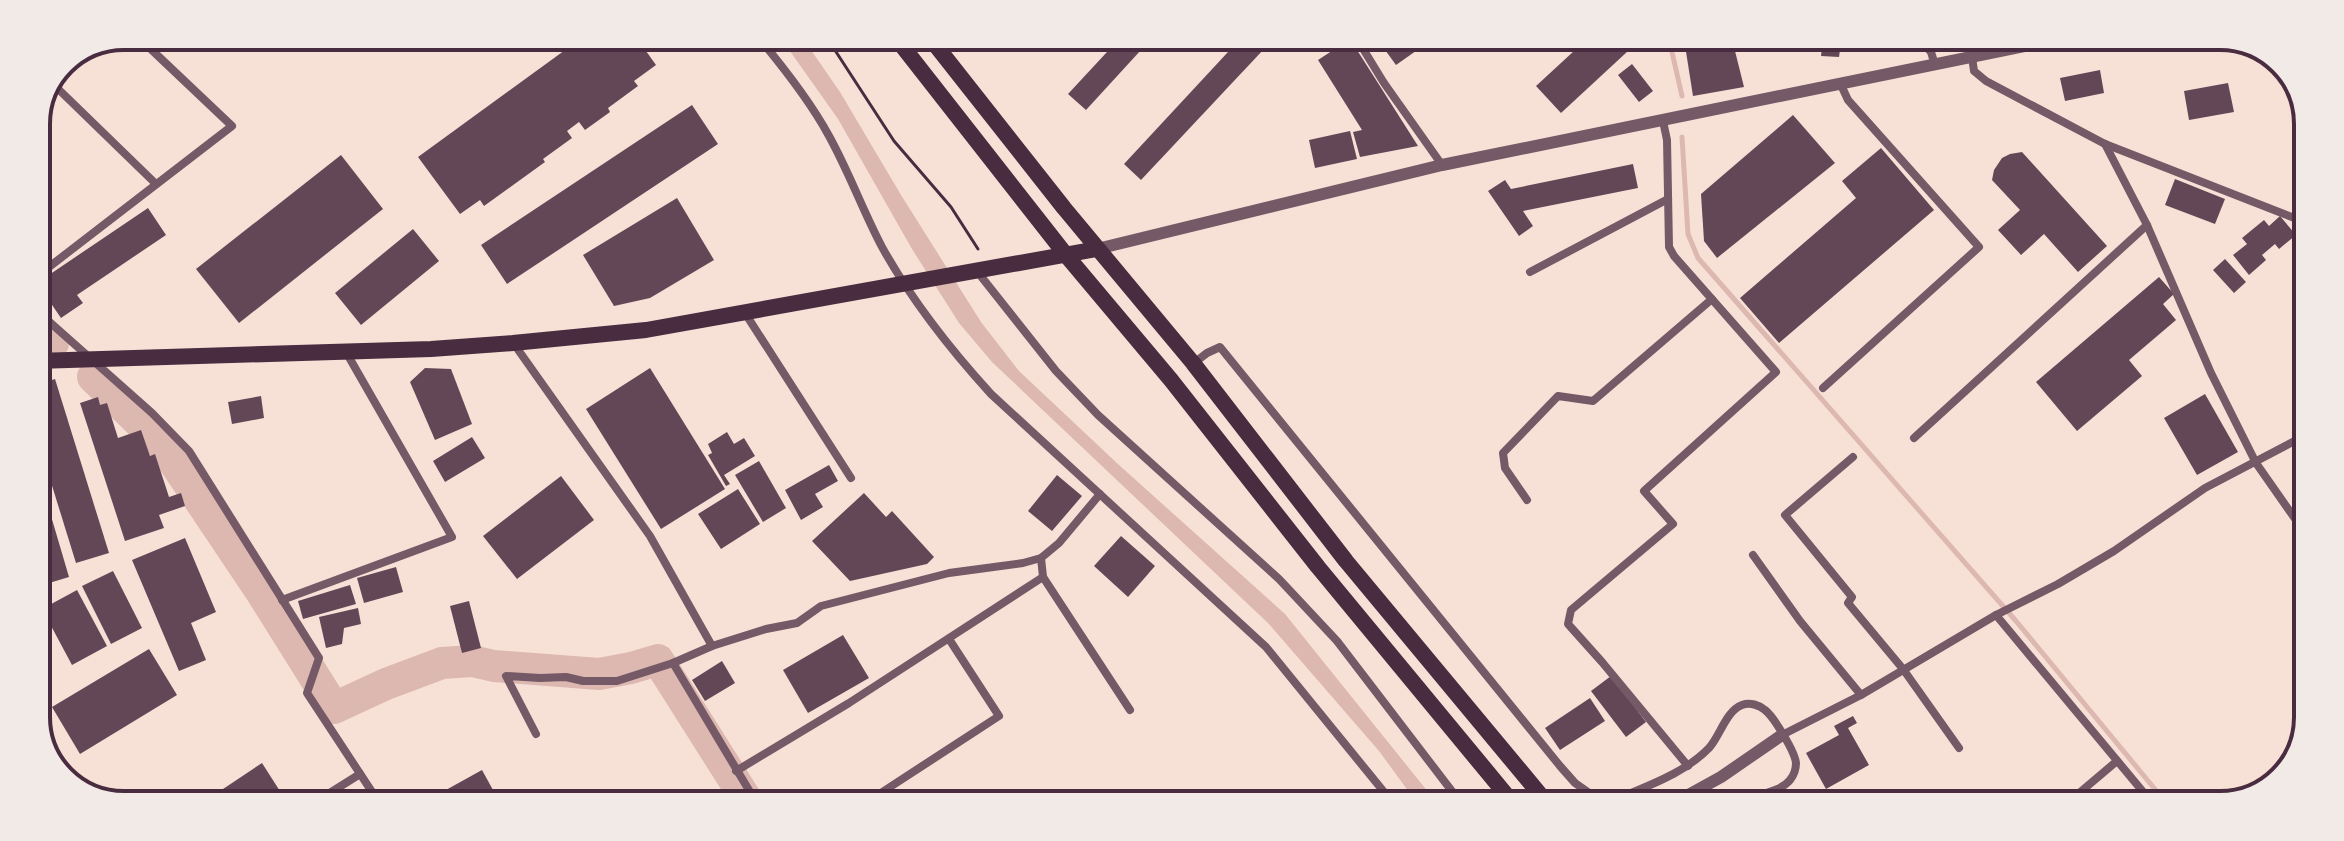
<svg xmlns="http://www.w3.org/2000/svg" width="2344" height="841" font-family="Jost,sans-serif">
<style>
.water{fill:#dcb8b0}
.lines{fill:none;stroke-linecap:round;stroke-linejoin:round}
.stream{stroke:#dcb8b0;stroke-width:5}
.river{stroke:#dcb8b0;stroke-width:32}
.building{fill:#644757}
.path{stroke:#4a2c40;stroke-width:3}
.minor{stroke:#755966;stroke-width:8}
.tertiary{stroke:#755966;stroke-width:12}
.primary{stroke:#4a2c40;stroke-width:16}
.rim{fill:none;stroke:#4a2c40;stroke-width:4}
</style>
<rect width="100%" height="100%" fill="#f7e1d7"/>
<polygon class="water" points="780,37 802,37 840,92 901,195 981,322 1019,371 1119,465 1285,614 1437,803 1417,803 1379,751 1269,624 992,362 959,323 912,249 838,119"/>
<g class="lines">
<g class="stream">
<polyline points="1669,39 1682,96"/>
<polyline points="1682,137 1688,234 1698,258 2016,621 2168,805"/>
</g>
<g class="river">
<polyline points="36,325 53,343"/>
<polyline points="93,377 162,444 260,590 334,708 386,684 442,663 472,661 494,666 599,674 631,668 658,660 748,802"/>
</g>
</g>
<g class="building">
<polygon points="583,37 636,37 656,65 634,81 638,86 608,108 610,112 585,130 579,122 567,131 572,138 543,159 545,162 484,206 480,200 460,214 418,157"/>
<polygon points="1120,38 1152,38 1086,110 1068,94"/>
<polygon points="1241,38 1253,38 1264,49 1141,180 1124,164"/>
<polygon points="1350,39 1418,146 1360,157 1353,132 1362,130 1318,60"/>
<polygon points="1387,39 1433,39 1396,65 1380,43"/>
<polygon points="1587,39 1641,39 1561,113 1536,86"/>
<polygon points="1684,39 1732,39 1744,87 1693,96"/>
<polygon points="1816,40 1855,40 1840,50 1839,57 1821,56 1822,47"/>
<polygon points="1632,64 1653,91 1639,102 1618,75"/>
<polygon points="2100,70 2104,93 2065,101 2060,78"/>
<polygon points="2228,83 2234,112 2189,120 2184,91"/>
<polygon points="692,105 718,144 507,284 481,245"/>
<polygon points="1793,115 1835,163 1717,258 1704,241 1701,194"/>
<polygon points="1350,131 1357,159 1315,168 1309,140"/>
<polygon points="1881,148 1934,210 1779,343 1740,298 1856,198 1842,181"/>
<polygon points="2022,152 2107,246 2078,272 2044,234 2021,255 1998,230 2020,210 1992,180 1994,170 2002,158 2010,154"/>
<polygon points="341,155 383,209 239,323 196,269"/>
<polygon points="1633,164 1638,188 1523,211 1533,226 1519,236 1488,191 1505,180 1511,189"/>
<polygon points="2175,179 2225,199 2215,224 2165,205"/>
<polygon points="677,198 714,260 650,298 614,306 583,255"/>
<polygon points="148,208 166,235 77,295 83,303 61,318 37,283"/>
<polygon points="2280,216 2296,235 2279,249 2275,244 2262,255 2266,260 2249,275 2233,255 2247,244 2242,238 2264,220 2269,226"/>
<polygon points="413,229 439,261 361,325 335,293"/>
<polygon points="2225,259 2246,282 2234,293 2213,270"/>
<polygon points="2159,277 2174,294 2163,304 2176,320 2129,360 2142,376 2077,431 2036,382"/>
<polygon points="425,368 451,369 472,424 435,440 410,382"/>
<polygon points="650,368 725,489 661,529 586,409"/>
<polygon points="55,379 109,553 76,563 36,434 36,385"/>
<polygon points="2205,394 2238,452 2197,475 2164,418"/>
<polygon points="261,396 264,418 232,424 228,402"/>
<polygon points="98,397 100,405 107,403 118,438 141,430 150,456 155,454 169,497 181,493 185,506 159,515 164,528 125,541 80,403"/>
<polygon points="727,432 734,444 744,438 755,456 724,475 730,484 726,486 708,455 712,453 708,444"/>
<polygon points="472,437 485,458 445,482 433,461"/>
<polygon points="759,461 786,508 763,522 735,475"/>
<polygon points="36,465 69,577 36,587"/>
<polygon points="829,465 838,481 815,494 823,507 801,520 785,490"/>
<polygon points="1057,475 1082,496 1052,531 1028,511"/>
<polygon points="561,476 594,520 517,579 483,536"/>
<polygon points="738,489 760,524 721,549 698,514"/>
<polygon points="864,493 886,517 892,511 934,557 927,564 850,581 812,541"/>
<polygon points="1121,536 1155,566 1128,597 1094,566"/>
<polygon points="185,538 216,612 191,623 206,660 179,671 132,560"/>
<polygon points="396,567 403,592 364,603 357,578"/>
<polygon points="113,571 142,628 111,644 82,586"/>
<polygon points="350,585 356,604 303,619 298,601"/>
<polygon points="77,590 107,646 72,665 42,609"/>
<polygon points="469,601 481,648 462,653 450,606"/>
<polygon points="358,608 361,624 344,628 342,644 326,648 319,617"/>
<polygon points="843,635 869,678 808,713 783,670"/>
<polygon points="149,649 177,695 80,754 52,707"/>
<polygon points="722,661 735,683 705,701 692,680"/>
<polygon points="1611,676 1646,722 1626,737 1591,691"/>
<polygon points="1590,698 1605,721 1560,750 1545,728"/>
<polygon points="1853,716 1857,723 1848,728 1869,765 1826,789 1806,753 1839,735 1834,726"/>
<polygon points="262,763 285,799 282,801 214,801 211,797"/>
<polygon points="482,770 493,790 472,801 426,801"/>
</g>
<g class="lines">
<polyline class="path" points="827,38 894,141 951,207 978,249"/>
<g class="minor">
<path d="M758 37C784 68 810 101 829 136 849 172 863 211 882 247 912 301 950 349 991 394L1266 647 1393 803"/>
<polyline points="1357,39 1384,83 1442,165"/>
<polyline points="1919,40 1931,52 1935,65"/>
<polyline points="1972,57 1974,71 1986,81 2105,144 2307,223"/>
<polyline points="52,83 156,184"/>
<polyline points="1663,121 1667,140 1669,247 1674,256 1776,372 1644,491 1673,524 1571,610 1568,624 1602,662 1688,766"/>
<polyline points="2105,144 2147,225 2211,373 2256,463 2305,533"/>
<polyline points="976,270 1056,371 1098,415 1279,579 1337,641 1461,803"/>
<polyline points="1530,272 1668,199"/>
<polyline points="36,277 232,126 137,36"/>
<polyline points="36,310 152,413 189,451 319,658 307,693 378,801"/>
<polyline points="745,313 851,478"/>
<polyline points="514,344 650,536 712,646"/>
<polyline points="1194,363 1207,353 1220,347 1560,766 1575,783 1605,804"/>
<polyline points="1823,388 1979,247 1848,100 1841,85"/>
<polyline points="1914,438 2147,225"/>
<polyline points="1853,457 1785,515 1852,597 1848,603 1903,669 1959,748"/>
<polyline points="1100,494 1059,543 1041,558 1043,577 1130,710"/>
<polyline points="1527,500 1505,468 1503,453 1558,396 1593,401 1712,299"/>
<polyline points="1753,555 1800,621 1861,695"/>
<polyline points="282,600 452,537 346,352"/>
<polyline points="1996,615 2154,805"/>
<polyline points="673,663 756,802"/>
<polyline points="536,734 506,676 540,678 566,677 583,681 617,681 673,663 712,646 766,629 797,623 821,606 949,573 1023,563 1041,558"/>
<polyline points="1782,735 1861,695 1996,615 2058,584 2114,551 2205,488 2306,435"/>
<polyline points="736,771 849,703 1043,577"/>
<polyline points="317,801 360,774"/>
<polyline points="867,802 999,716 949,639"/>
<path d="M1606 804C1640 788 1682 776 1709 748 1720 736 1726 711 1742 705 1750 702 1759 705 1765 710 1774 717 1795 752 1796 763 1796 769 1794 775 1790 780 1780 793 1750 796 1735 804"/>
<polyline points="2065,805 2117,761"/>
</g>
<g class="tertiary">
<polyline points="1097,249 1442,165 2054,40"/>
<polyline points="1672,804 1721,777 1782,735"/>
</g>
<g class="primary">
<polyline points="896,38 1066,255 1171,380 1318,567 1513,803"/>
<polyline points="930,38 1064,208 1193,363 1346,561 1548,804"/>
<polyline points="36,361 431,349 513,343 646,330 1097,249"/>
</g>
</g>
<path d="M0 0H2344V841H0ZM124 50H2220A74 74 0 0 1 2294 124V717A74 74 0 0 1 2220 791H124A74 74 0 0 1 50 717V124A74 74 0 0 1 124 50Z" fill="#f1eae7" fill-rule="evenodd"/>
<path class="rim" d="M124 50H2220A74 74 0 0 1 2294 124V717A74 74 0 0 1 2220 791H124A74 74 0 0 1 50 717V124A74 74 0 0 1 124 50Z"/>
</svg>
